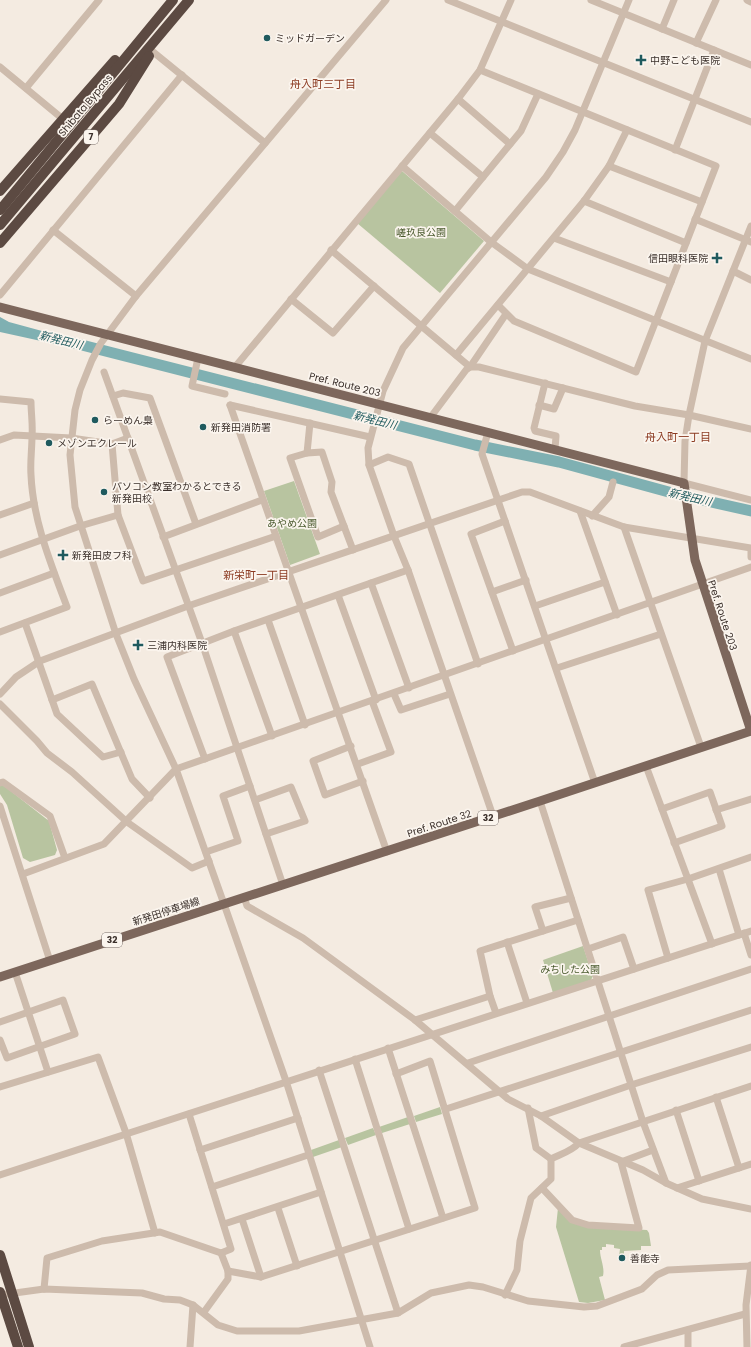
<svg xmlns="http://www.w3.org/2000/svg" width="751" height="1347" font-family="Poppins,'Noto Sans JP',sans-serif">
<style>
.green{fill:#b8c4a0}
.water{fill:#7fb0b2}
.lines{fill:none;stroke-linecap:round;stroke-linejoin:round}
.river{stroke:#7fb0b2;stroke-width:11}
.minor{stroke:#cdbbac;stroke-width:7}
.major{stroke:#7d675c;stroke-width:9}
.highway{stroke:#5c4a42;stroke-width:10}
.poi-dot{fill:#1f5a5e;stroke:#fbf5ee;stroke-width:1.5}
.labels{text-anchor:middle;stroke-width:3.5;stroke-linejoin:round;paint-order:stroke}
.shield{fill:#fbf5ee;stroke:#756b66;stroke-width:1}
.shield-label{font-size:9px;font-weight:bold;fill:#3b302b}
.poi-label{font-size:10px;fill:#3b302b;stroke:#fbf5ee;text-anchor:start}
.street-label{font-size:10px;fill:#3b302b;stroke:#fbf5ee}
.park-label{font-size:10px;fill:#4a5a2e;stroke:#fbf5ee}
.neighbourhood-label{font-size:11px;fill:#8c3b22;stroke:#fbf5ee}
.water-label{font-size:11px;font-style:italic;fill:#1f5a5e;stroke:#fbf5ee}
</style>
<rect width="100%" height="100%" fill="#f4ebe1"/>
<g class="green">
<polygon points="402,171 484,241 440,293 357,223"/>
<polygon points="294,481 320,554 290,565 264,491"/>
<polygon points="3,785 49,821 57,850 55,855 30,862 23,858 7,805 0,794 0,786"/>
<polygon points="583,946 593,976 591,980 553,993 543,960"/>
<polygon points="440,1107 442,1114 416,1122 414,1116"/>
<polygon points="408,1117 410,1124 382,1133 379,1127"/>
<polygon points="373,1128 376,1135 348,1145 345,1138"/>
<polygon points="339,1140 342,1147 313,1157 311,1150"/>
<path d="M558 1208 572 1221 591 1227 647 1230 649 1233 651 1246H641V1250L624 1251V1257L619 1256 620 1249 614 1248V1245L606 1244V1247H602V1250H600C600 1259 605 1267 603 1276L599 1277 605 1300 588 1303 579 1302 556 1227Z"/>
</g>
<polygon class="water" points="0,317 9,322 86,343 82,350 0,332"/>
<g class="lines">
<polyline class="river" points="70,342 475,445 559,462 676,494 751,511"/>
<g class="minor">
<polyline points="448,0 751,122"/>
<polyline points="591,0 751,65"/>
<polyline points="747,0 751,2"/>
<polyline points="662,29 674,0"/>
<polyline points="696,43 716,0"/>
<polyline points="152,51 265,143"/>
<polyline points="0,67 64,120"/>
<polyline points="480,70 716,166 636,372 514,321 498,305"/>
<polyline points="26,88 99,0"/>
<polyline points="458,99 510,144"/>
<polyline points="430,133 483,177"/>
<polyline points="675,150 714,50"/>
<polyline points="402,166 491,242 528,269 751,359"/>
<polyline points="609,166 702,202"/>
<polyline points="584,201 686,243"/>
<polyline points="455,211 521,131 538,94"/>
<polyline points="695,219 751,242"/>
<polyline points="751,226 705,341 689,415 685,441 684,483 751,500"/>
<polyline points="53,230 136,296"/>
<polyline points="554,238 671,282"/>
<polyline points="331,250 470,367 479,367 635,406 689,415 751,429"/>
<polyline points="733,271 751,280"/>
<polyline points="0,295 182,75"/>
<polyline points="291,299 333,333 374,286"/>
<polyline points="456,355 584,201 609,166 627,130"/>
<polyline points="198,358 192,386 225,394"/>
<polyline points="235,367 458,99 480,70 511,0"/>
<polyline points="104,372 202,643 283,885"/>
<polyline points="545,383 534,428 535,431 556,436 555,449"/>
<polyline points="113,396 123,393 150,398 196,524"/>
<path d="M0 399 31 402C31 413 33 425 32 436 32 449 30 462 31 475 33 521 51 564 67 607L0 632"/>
<polyline points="230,405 387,852"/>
<polyline points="230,405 370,437"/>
<polyline points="539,405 554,409 563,388"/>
<polyline points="430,418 466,370 470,367 506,314"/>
<polyline points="310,423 307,453 322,452 332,482 331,492 353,550"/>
<polyline points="488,432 482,454 595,783"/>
<polyline points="0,440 14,435 71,438 112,444 128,438"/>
<polyline points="112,444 118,515 143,581 276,536"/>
<polyline points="307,453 290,458 318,537 344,526"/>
<polyline points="369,465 388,457 409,464 478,664"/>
<polyline points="580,511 617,615"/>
<polyline points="0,515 34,503"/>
<polyline points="592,516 609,497 613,482"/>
<polyline points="505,521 471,534 513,651"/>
<polyline points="624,527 701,747"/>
<polyline points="163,537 262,500"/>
<polyline points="751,549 751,557"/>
<polyline points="0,555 80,526 118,515"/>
<polyline points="371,583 409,688"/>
<polyline points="492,592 526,580"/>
<polyline points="0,593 54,573"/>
<polyline points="338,595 376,700"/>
<polyline points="535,606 605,582"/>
<polyline points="268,620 305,725"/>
<polyline points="25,623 57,714 103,757 121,752"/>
<polyline points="234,631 272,736"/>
<polyline points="557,668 661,634"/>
<polyline points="0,694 16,677 40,661 188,606 522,492 530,492 624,527 751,548"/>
<polyline points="394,694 401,710 450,694"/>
<polyline points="52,700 92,684 132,779 150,798"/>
<polyline points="0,704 37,741 47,753 72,772 127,822 192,868 209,861"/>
<polyline points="351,746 313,761 325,795 363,781"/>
<polyline points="205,759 167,657 234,631 408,570"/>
<polyline points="358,764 391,752 372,701"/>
<polyline points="646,766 712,944"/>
<polyline points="0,783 3,782 50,816 65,858"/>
<polyline points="255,800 291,787 305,821 266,834"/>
<polyline points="540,801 643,1122 666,1183"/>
<polyline points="0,806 50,961"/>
<polyline points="662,809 710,792 722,826 674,843"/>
<polyline points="716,810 751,799"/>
<polyline points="493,816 408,570 394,536 369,465 368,448 383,391 403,348 546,177 563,152 575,130 629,0"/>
<polyline points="206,852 238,841 223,796 250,786"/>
<polyline points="719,869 739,935"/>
<polyline points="23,874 104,844 176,769 751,567"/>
<polyline points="244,897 247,906 303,938 415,1020 508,1099 541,1116 579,1143 643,1170 666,1183 702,1199 751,1209"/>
<polyline points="543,931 535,907 571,898"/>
<polyline points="744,933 751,955"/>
<polyline points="507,942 527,1003"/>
<polyline points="588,949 623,937 634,969"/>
<polyline points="668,958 648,890 688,879 751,857"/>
<polyline points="15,972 48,1072"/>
<polyline points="496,1013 490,996 480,951 578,920"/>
<polyline points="415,1020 490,996"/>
<polyline points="0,1022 63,1000 75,1034 7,1058 0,1040"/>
<polyline points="388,1048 443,1218"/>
<polyline points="355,1059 409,1229"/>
<polyline points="468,1063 751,969"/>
<polyline points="319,1070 398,1313"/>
<polyline points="0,1087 98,1057 126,1133 155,1233"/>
<polyline points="716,1097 739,1168"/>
<polyline points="528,1108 536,1148 551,1159"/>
<polyline points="446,1109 751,1010"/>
<polyline points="676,1110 699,1181"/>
<polyline points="541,1116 631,1085 751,1047"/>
<polyline points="200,1150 298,1118"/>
<polyline points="0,1175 751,931"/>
<polyline points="212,1187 308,1155"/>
<polyline points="542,1188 572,1220 588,1225 639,1228 621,1162 653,1150"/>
<polyline points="677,1188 751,1164"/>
<polyline points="278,1208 297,1266"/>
<polyline points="242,1219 261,1277"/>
<polyline points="224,1224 321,1192"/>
<polyline points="228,1271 261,1277 475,1208 430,1061 396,1074"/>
<polyline points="44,1289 47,1258 102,1241 160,1232 221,1253 231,1249 189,1114"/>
<polyline points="0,1295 44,1289 142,1293 164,1299 180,1300 193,1305 218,1325 237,1331 299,1331 398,1313 431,1293 469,1285 483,1287 528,1301 584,1307 597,1306 642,1289 657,1275 668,1270 750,1266"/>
<path d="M505 1295 517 1270 520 1241 531 1198 551 1179V1159C561 1154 572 1151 579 1143L751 1086"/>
<polyline points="204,1312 228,1279 228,1271 221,1253"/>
<polyline points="688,1330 688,1347"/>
<polyline points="190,1347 193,1305"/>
<polyline points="370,1347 286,1081 224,904 176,769 134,679 116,634 75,507 70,455 75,410 80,390 92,360 101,343 136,296 386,0"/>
<polyline points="624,1347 745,1314"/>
<polyline points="747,1347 746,1305 751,1265"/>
</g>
<g class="major">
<polyline points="0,307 684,483 695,560 751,731"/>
<polyline points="0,977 540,801 751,731"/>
</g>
<g class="highway">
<polyline points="0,191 115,60"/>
<polyline points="0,210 173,0"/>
<polyline points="0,225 189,0"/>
<polyline points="0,243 119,104 149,56"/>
<polyline points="0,1255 29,1347"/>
<polyline points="0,1292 18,1347"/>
</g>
</g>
<g class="poi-dot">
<circle cx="267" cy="38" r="4"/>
<path d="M639 54h4v4h4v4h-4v4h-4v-4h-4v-4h4z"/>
<path d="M715 252h4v4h4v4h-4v4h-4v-4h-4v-4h4z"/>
<circle cx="95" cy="420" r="4"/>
<circle cx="203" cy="427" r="4"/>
<circle cx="49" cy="443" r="4"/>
<circle cx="104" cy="492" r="4"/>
<path d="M61 549h4v4h4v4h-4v4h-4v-4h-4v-4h4z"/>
<path d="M136 639h4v4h4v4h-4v4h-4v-4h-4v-4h4z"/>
<circle cx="622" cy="1258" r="4"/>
</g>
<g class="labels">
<g class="shield">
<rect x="84" y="130" width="14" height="14" rx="3"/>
<rect x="478" y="811" width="20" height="14" rx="3"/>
<rect x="102" y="933" width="20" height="14" rx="3"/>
</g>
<g class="shield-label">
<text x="91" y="140">7</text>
<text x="488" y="821">32</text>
<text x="112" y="943">32</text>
</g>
<g class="poi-label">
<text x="275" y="42">ミッドガーデン</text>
<text x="650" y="64">中野こども医院</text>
<text x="708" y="262" text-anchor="end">信田眼科医院</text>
<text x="103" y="424">らーめん梟</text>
<text x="211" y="431">新発田消防署</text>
<text x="57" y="447">メゾンエクレール</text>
<text x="112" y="490">パソコン教室わかるとできる<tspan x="112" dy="12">新発田校</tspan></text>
<text x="72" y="559">新発田皮フ科</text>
<text x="147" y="649">三浦内科医院</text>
<text x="630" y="1262">善能寺</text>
</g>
<g class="street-label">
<text transform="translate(85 105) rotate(-50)" y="4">Shibata Bypass</text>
<text transform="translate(345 384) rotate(14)" y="4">Pref. Route 203</text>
<text transform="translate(723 615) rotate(72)" y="4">Pref. Route 203</text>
<text transform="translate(439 823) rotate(-18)" y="4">Pref. Route 32</text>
<text transform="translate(166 911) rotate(-18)" y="4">新発田停車場線</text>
</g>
<g class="park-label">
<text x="421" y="236">嵯玖良公園</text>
<text x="292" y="527">あやめ公園</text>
<text x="570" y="973">みちした公園</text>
</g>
<g class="neighbourhood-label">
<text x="323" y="88">舟入町三丁目</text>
<text x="678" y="441">舟入町一丁目</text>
<text x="256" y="579">新栄町一丁目</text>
</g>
<g class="water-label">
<text transform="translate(61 340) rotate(14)" y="4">新発田川</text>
<text transform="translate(375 420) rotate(14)" y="4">新発田川</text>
<text transform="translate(690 497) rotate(13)" y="4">新発田川</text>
</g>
</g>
</svg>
